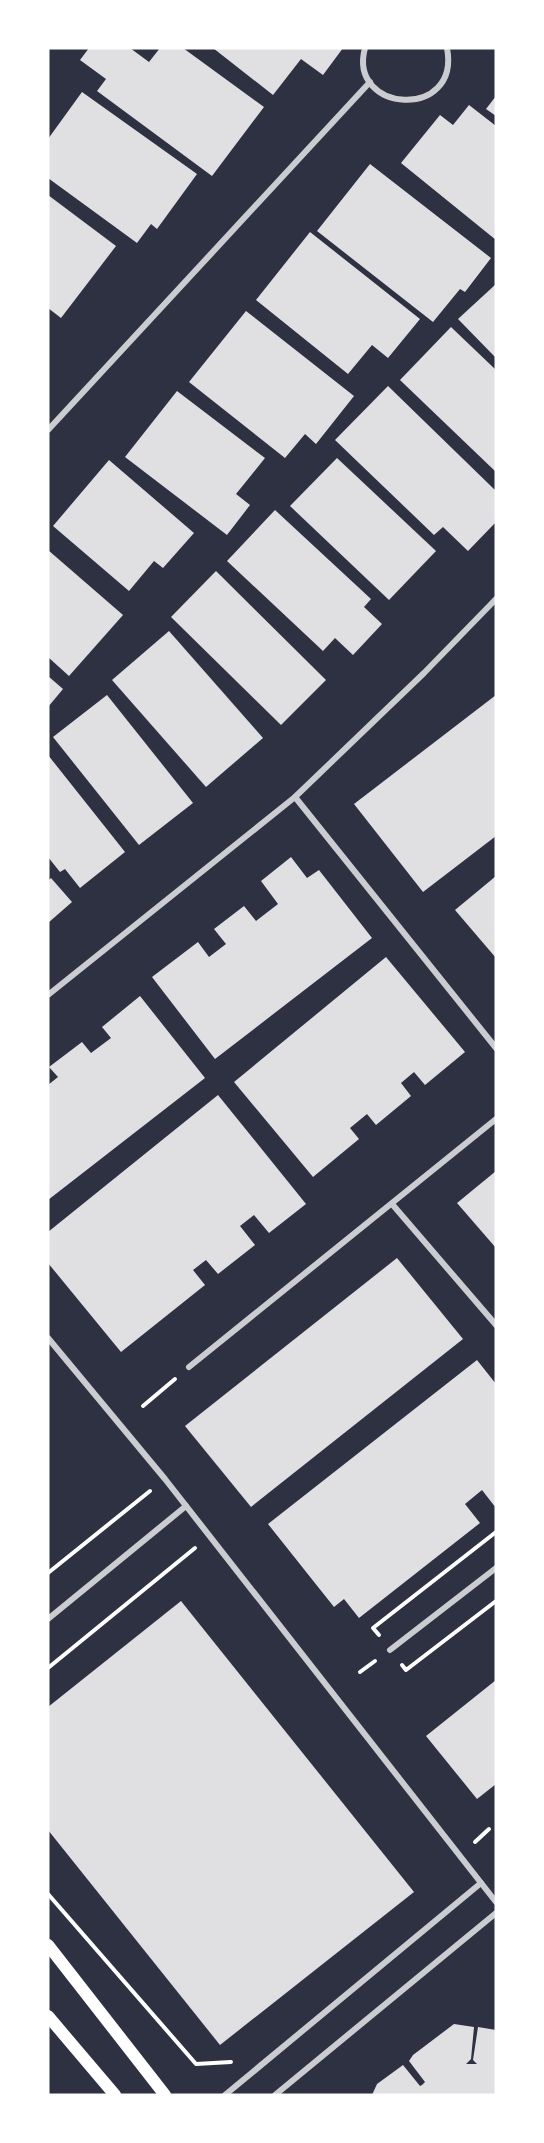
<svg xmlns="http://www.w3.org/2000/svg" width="544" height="2143" font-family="Ubuntu,sans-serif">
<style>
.building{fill:#e0e0e3}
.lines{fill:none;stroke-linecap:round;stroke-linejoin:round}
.path{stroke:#fff;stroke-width:4}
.minor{stroke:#caccd0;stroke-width:6}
.secondary{stroke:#fff;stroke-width:12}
</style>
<rect width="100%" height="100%" fill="#2d3142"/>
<g class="building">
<polygon points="89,48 130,48 149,62 160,48 183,48 264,107 212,176 97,91 106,79 80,60"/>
<polygon points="213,48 343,48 323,75 301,59 273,95"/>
<polygon points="82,92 197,174 157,229 151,224 137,243 48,178 48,139"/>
<polygon points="496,96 496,116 486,109"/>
<polygon points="469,105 496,126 496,240 401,163 440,115 453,125"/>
<polygon points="370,164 491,258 465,292 460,289 433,322 317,231"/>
<polygon points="48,195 116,246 61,318 48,308"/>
<polygon points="310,232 420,319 388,358 372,345 348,374 256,300"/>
<polygon points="496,284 496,358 458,319"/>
<polygon points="246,311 354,396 316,444 305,434 285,458 189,382"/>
<polygon points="451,327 496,370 496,472 400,380"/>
<polygon points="388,386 496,491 496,522 468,551 443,527 434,535 335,440"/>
<polygon points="177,391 265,458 236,494 250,505 227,535 125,457"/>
<polygon points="337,458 436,551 389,600 290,506"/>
<polygon points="109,460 194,533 163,568 154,561 129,591 53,526"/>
<polygon points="275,510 371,599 364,607 382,624 353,655 335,638 323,651 227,561"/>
<polygon points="48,550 123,615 69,676 48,657"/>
<polygon points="216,571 326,680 281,725 171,617"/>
<polygon points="169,631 263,738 206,787 112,680"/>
<polygon points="48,676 63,689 48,707"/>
<polygon points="107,695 193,803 139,845 53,737"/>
<polygon points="496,695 496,836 423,892 354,804"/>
<polygon points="48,755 125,852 80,888 65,869 60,872 48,857"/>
<polygon points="291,857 307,878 319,870 372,938 215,1059 152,977 198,942 209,957 226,944 214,929 244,906 256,921 278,904 261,881"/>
<polygon points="496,876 496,958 455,910"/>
<polygon points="51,878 72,902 48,923 48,881"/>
<polygon points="386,957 465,1052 425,1085 414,1072 401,1083 411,1096 376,1125 367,1114 350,1128 359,1139 313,1177 234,1082"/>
<polygon points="140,996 205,1078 48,1200 48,1085 58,1077 49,1067 82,1042 91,1053 111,1038 102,1027"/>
<polygon points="218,1095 306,1204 269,1233 254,1215 240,1226 255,1245 218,1274 206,1260 193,1270 205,1285 121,1352 48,1263 48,1232"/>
<polygon points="496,1171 496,1248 457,1203"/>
<polygon points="397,1258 463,1339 251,1507 185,1426"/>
<polygon points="477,1360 496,1384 496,1508 482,1490 465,1504 480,1523 359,1618 344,1599 334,1607 268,1524"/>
<polygon points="181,1601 414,1892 220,2045 48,1830 48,1707"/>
<polygon points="496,1680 496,1784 477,1799 426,1736"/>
<polygon points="454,2024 474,2027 471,2059 466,2064 477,2064 473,2060 478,2027 496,2030 496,2095 372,2095 377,2084 403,2065 420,2086 422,2085 425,2082 409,2061 413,2055"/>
</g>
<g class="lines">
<g class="path">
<polyline points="143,1406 175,1379"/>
<polyline points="48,1573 150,1491"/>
<polyline points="379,1635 373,1628 496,1532"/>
<polyline points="402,1665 406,1670 496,1601"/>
<polyline points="48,1668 195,1548"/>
<polyline points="360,1672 375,1661"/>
<polyline points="475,1842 489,1829"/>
<polyline points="48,1894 196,2064 231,2062"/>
</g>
<g class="minor">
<path d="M365 48C347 113 461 121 447 48"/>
<polyline points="48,430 370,82"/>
<polyline points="295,797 496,1048"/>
<polyline points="48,995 295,797 424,673 496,599"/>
<polyline points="392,1204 496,1325"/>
<polyline points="48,1338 165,1479 496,1902"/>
<polyline points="189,1367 496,1119"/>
<polyline points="48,1619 186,1506"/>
<polyline points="390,1650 496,1568"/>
<polyline points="225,2095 481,1883"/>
<polyline points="275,2095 496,1913"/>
</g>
<g class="secondary">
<polyline points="48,1945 165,2095"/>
<polyline points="48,2016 115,2095"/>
</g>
</g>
<rect width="544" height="2143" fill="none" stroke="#ffffff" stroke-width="99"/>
</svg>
